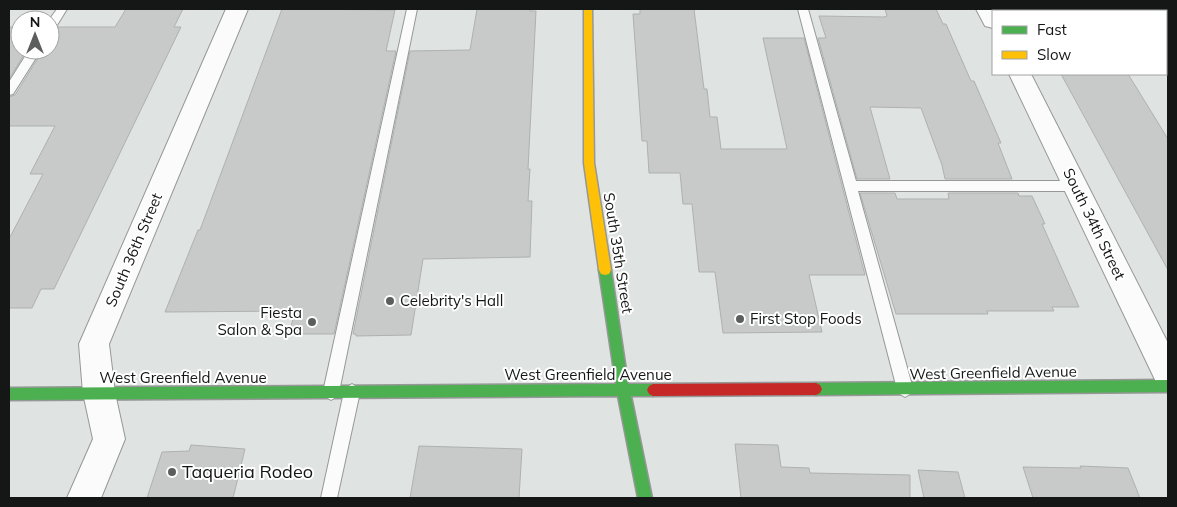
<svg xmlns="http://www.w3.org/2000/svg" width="1177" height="507" font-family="Mulish,sans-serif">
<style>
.building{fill:#c7cac9;stroke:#aeb1b0}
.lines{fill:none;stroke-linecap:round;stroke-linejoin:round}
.lane-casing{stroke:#959896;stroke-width:2}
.street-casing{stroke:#959896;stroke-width:2}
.fast-casing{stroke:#959896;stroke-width:3}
.slow-casing{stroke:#959896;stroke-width:3}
.jam-casing{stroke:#959896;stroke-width:3}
.lane{fill:#fafbfa;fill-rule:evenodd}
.street{fill:#fafbfa;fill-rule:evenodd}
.fast{fill:#4caf50;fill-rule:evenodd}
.slow{fill:#ffc107;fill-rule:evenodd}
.jam{fill:#c62828;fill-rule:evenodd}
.poi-dot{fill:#5c5e5d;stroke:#fff;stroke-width:2}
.labels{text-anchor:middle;stroke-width:4;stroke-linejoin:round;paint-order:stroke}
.street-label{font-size:15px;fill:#151616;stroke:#fff}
.poi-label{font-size:15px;fill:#151616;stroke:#fff;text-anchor:start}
.near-poi-label{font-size:18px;fill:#151616;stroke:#fff;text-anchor:start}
</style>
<rect width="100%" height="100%" fill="#dfe3e1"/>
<g class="building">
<polygon points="126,9 183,9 174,27 181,27 54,289 41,289 32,308 9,308 9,239 43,174 30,174 55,126 9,126 9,97 15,95 43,50 50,50 50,33 54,32 58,27 115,27"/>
<polygon points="282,9 395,10 386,51 396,51 334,334 289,334 295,311 165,312 198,230 200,230"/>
<polygon points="477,9 530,9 530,11 536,11 528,169 530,169 528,201 532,201 530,257 423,259 411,335 356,336 356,334 353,334 410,51 470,50"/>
<polygon points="640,9 694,9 704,89 707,89 710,117 717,117 721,149 787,149 763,38 804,38 865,275 809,275 822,332 723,333 715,272 699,272 692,204 683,204 680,173 649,173 647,141 642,141 633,14 640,14"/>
<polygon points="885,9 936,9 943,24 946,24 971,81 974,81 1001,143 998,143 1012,179 945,179 942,165 921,108 870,107 890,179 857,179 818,38 826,38 819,16 884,17 887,16"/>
<polygon points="9,27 20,27 20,50 27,50 9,79"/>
<polygon points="1061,74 1128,74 1168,139 1168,270"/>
<polygon points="860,193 895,193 897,199 949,199 948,193 1018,193 1019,196 1032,196 1045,224 1042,224 1079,307 1052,307 1054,311 987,311 988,314 896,314"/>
<polygon points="735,444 778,445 781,467 809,468 810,473 910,475 910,498 741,498"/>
<polygon points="191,445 245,449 233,498 147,498 162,452 189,451"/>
<polygon points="419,446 522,449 519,498 410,498"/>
<polygon points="1080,466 1128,468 1140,498 1033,498 1023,467 1081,468"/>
<polygon points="918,470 958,472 965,498 924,498"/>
</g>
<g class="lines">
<defs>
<g id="lane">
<polygon points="57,9 67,9 54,30 50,31 49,20"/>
<polygon points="407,9 417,9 339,392 336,397 331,400 326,397 323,392"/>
<polygon points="798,9 808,9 856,181 1075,181 1080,182 1081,186 1080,190 1075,191 858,191 913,389 910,394 905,397 900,394 897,389"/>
<polygon points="29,50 41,50 13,94 9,95 9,82"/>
<polygon points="352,384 357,387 360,392 337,498 321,498 344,392 347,387"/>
</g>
<g id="street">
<polygon points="226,9 248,9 109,344 115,393 125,439 101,498 67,498 93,439 83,393 79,344"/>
<polygon points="976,9 997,9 999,11 993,11 993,28 985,26"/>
<polygon points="1009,74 1031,74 1168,343 1168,389 1157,384"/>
</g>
<g id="fast">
<polygon points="605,265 609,266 611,270 628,384 653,384 657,386 659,390 657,394 653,396 631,396 652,498 638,498 618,396 9,400 9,388 616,384 599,270 601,266"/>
<polygon points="1168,380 1168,392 816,395 812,393 810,389 812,385 816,383"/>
</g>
<polygon id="slow" points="584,9 592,9 594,163 611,270 609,274 605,275 601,274 599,270 584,163"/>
<polygon id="jam" points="816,383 820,385 822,389 820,393 816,395 653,396 649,394 647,390 649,386 653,384"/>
</defs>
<use href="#lane" class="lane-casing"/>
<use href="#street" class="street-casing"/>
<use href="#fast" class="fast-casing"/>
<use href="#slow" class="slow-casing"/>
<use href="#jam" class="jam-casing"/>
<use href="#lane" class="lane"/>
<use href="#street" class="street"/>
<use href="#fast" class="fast"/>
<use href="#slow" class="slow"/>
<use href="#jam" class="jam"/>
</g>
<g class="poi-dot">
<circle cx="390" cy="301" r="5"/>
<circle cx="740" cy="319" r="5"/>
<circle cx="312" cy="322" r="5"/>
<circle cx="172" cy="472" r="5"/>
</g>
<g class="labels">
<g class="street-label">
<text transform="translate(1094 224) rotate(64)" y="5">South 34th Street</text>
<text transform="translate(134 250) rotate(-67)" y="5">South 36th Street</text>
<text transform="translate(618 253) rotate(81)" y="5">South 35th Street</text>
<text transform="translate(993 373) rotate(-1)" y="5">West Greenfield Avenue</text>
<text x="588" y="380">West Greenfield Avenue</text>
<text x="183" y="383">West Greenfield Avenue</text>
</g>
<g class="poi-label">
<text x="400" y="306">Celebrity's Hall</text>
<text x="302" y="318" text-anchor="end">Fiesta<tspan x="302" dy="17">Salon &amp; Spa</tspan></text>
<text x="750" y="324">First Stop Foods</text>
</g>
<g class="near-poi-label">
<text x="182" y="478">Taqueria Rodeo</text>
</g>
</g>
<rect width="1177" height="507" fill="none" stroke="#151616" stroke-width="20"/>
<rect x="992" y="10" width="175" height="65" fill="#ffffff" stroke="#a1a2a2"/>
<rect x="1002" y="26" width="25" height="8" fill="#4caf50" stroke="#a1a2a2"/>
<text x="1037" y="35" font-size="15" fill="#151616">Fast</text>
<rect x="1002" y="51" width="25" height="8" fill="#ffc107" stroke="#a1a2a2"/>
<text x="1037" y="60" font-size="15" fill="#151616">Slow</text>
<g transform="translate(35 35)"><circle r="24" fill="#ffffff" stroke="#a1a2a2"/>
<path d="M0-4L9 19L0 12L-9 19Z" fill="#5c5e5d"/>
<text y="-8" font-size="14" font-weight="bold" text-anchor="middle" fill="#151616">N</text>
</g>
</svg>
